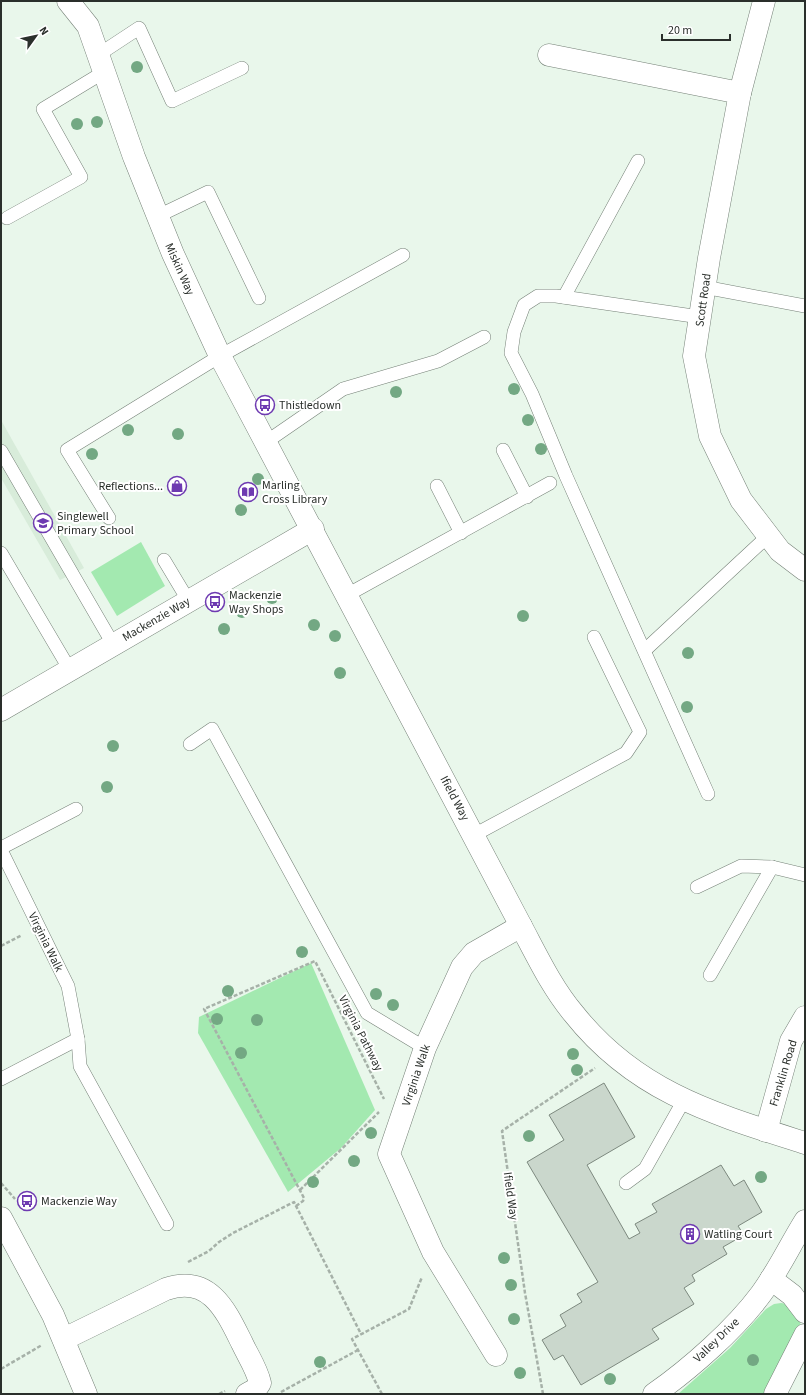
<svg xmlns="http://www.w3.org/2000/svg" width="806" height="1395" font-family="'Source Sans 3',sans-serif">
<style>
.built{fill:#d8ecda}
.green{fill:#a3e9b0}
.building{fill:#cad7cc;stroke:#7d897f}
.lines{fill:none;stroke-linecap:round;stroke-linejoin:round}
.lane-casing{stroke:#758177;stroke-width:14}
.street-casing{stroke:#758177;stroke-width:23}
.secondary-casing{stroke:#758177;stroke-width:23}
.path{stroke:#a6b1a8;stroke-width:2.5;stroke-dasharray:4 2;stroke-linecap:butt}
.lane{stroke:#fff;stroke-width:13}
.street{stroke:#fff;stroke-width:22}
.secondary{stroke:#fff;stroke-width:22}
.tree{fill:#73a883}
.labels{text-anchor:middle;stroke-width:4;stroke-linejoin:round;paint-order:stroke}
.street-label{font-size:12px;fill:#2a2f2b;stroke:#fff}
.poi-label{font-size:12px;fill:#2a2f2b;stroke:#fff;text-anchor:start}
</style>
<rect width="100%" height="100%" fill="#e9f7eb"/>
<polygon class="built" points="1,420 84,568 60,580 1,478"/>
<g class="green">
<polygon points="141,542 165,586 117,616 91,572"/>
<polygon points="311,963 375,1110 341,1148 288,1192 198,1033 199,1017"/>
<path d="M781 1303 787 1304C797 1314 803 1317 799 1332L766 1394H678L730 1348 766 1309 774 1304Z"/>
</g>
<polygon class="building" points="604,1083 635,1137 587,1165 629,1239 640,1233 635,1224 657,1212 652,1204 721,1165 734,1186 744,1180 762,1212 738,1226 744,1235 723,1247 727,1254 692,1275 695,1281 684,1288 694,1304 652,1329 659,1339 581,1385 563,1355 554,1360 542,1340 566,1326 560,1315 582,1302 577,1294 598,1282 527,1162 564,1140 549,1115"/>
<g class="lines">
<defs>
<g id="lane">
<polyline points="98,55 139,28 172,101 242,68"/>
<polyline points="158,216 208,192 259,298"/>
<polyline points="7,218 81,177 43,109 104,72"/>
<polyline points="704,287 805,306"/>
<polyline points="564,297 638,161"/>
<polyline points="700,317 556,296 538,296 524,305 514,332 511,353 532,394 566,476 708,794"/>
<polyline points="266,442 343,389 438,361 484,337"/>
<polyline points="503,450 527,497"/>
<polyline points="1,451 113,644"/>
<polyline points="437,486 461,533"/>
<polyline points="109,518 67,450 220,356 403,255"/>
<polyline points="1,553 70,670"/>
<polyline points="164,560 188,600"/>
<polyline points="347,595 550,483"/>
<polyline points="645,650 768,536"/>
<polyline points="190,744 212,729 367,1013 425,1048"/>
<polyline points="474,835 626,753 640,732 594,637"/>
<polyline points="1,848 76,809"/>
<polyline points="1,850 68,986 78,1039 1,1079"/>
<polyline points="697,887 741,866 772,867 805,875"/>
<polyline points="710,975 772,867"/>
<polyline points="78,1039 80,1066 167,1224"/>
<polyline points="626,1183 645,1169 684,1100"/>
</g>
<g id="street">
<path d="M68 1 88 26 134 157 173 254 220 356 521 926C537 956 552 988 574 1014 636 1092 714 1114 805 1143"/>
<polyline points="764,1 740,93 709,258 694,356 710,436 741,500 780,551 805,570"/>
<polyline points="549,55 740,93"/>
<polyline points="1,710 313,529"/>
<polyline points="766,1131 791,1041 805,1017"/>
<polyline points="1,1218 53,1315 86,1394"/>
<polyline points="771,1279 792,1295 805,1312"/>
<path d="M64 1339 166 1289C210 1274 226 1311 242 1343 248 1356 257 1369 260 1383L256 1389 247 1394"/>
<polyline points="496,1355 433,1252 389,1154 425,1048 462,967 474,953 521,926"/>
<polyline points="775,1394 805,1335"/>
</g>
<path id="secondary" d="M654 1394C690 1369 735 1329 761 1294 778 1271 790 1245 805 1221"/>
</defs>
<use href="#lane" class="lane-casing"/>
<use href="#street" class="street-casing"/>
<use href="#secondary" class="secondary-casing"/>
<g class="path">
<polyline points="1,946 22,935"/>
<polyline points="1,1183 15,1199"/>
<polyline points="300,1190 379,1112"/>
<polyline points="296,1206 303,1201 304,1198 204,1009 315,961 384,1099"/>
<polyline points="188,1262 209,1251 219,1242 233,1233 294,1202 361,1334"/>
<polyline points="1,1369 42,1345"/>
<polyline points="281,1392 358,1350"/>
<polyline points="219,1394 225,1391"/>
<polyline points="382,1394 352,1339 409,1309 422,1277"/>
<polyline points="543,1394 525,1293 502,1131 595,1068"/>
</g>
<use href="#lane" class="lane"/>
<use href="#street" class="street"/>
<use href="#secondary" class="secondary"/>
</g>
<g class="tree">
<circle cx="137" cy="67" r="6"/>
<circle cx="97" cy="122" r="6"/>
<circle cx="77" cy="124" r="6"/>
<circle cx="514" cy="389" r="6"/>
<circle cx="396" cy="392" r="6"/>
<circle cx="528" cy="420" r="6"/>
<circle cx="128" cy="430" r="6"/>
<circle cx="178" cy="434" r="6"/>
<circle cx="541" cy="449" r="6"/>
<circle cx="92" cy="454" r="6"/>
<circle cx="258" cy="479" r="6"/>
<circle cx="241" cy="510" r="6"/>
<circle cx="272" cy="598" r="6"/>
<circle cx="242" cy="612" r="6"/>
<circle cx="523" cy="616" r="6"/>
<circle cx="314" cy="625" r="6"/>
<circle cx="224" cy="629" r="6"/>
<circle cx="335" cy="636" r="6"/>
<circle cx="688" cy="653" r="6"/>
<circle cx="340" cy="673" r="6"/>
<circle cx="687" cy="707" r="6"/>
<circle cx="113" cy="746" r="6"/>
<circle cx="107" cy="787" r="6"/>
<circle cx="302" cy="952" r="6"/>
<circle cx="228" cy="991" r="6"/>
<circle cx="376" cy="994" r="6"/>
<circle cx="393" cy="1005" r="6"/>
<circle cx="217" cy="1019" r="6"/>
<circle cx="257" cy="1020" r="6"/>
<circle cx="241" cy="1053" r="6"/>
<circle cx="573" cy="1054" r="6"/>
<circle cx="577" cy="1070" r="6"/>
<circle cx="371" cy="1133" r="6"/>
<circle cx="529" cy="1136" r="6"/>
<circle cx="354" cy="1161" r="6"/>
<circle cx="761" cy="1177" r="6"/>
<circle cx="313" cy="1182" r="6"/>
<circle cx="504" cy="1258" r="6"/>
<circle cx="511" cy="1285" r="6"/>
<circle cx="514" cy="1319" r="6"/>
<circle cx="753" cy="1360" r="6"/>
<circle cx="320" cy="1362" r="6"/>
<circle cx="520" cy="1373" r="6"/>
<circle cx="610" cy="1379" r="6"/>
</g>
<defs>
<symbol id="bus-ring" viewBox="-11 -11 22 22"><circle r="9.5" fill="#fff" stroke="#6e3ab1" stroke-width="1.5"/><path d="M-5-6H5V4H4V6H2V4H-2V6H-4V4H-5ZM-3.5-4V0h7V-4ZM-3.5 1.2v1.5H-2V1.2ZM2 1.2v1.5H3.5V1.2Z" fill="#6e3ab1"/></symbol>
<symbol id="shop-ring" viewBox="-11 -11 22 22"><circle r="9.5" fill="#fff" stroke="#6e3ab1" stroke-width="1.5"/><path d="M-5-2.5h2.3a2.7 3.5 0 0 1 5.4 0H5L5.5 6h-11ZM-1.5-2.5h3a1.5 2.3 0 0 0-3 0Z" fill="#6e3ab1"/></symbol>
<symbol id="library-ring" viewBox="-11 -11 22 22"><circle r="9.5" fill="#fff" stroke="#6e3ab1" stroke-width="1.5"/><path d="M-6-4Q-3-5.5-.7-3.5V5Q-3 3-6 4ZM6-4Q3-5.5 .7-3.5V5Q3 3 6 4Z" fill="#6e3ab1"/></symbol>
<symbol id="school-ring" viewBox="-11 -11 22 22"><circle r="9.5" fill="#fff" stroke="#6e3ab1" stroke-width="1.5"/><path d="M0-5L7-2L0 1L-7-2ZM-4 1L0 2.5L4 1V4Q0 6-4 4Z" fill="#6e3ab1"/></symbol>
<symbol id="building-ring" viewBox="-11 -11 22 22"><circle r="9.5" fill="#fff" stroke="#6e3ab1" stroke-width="1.5"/><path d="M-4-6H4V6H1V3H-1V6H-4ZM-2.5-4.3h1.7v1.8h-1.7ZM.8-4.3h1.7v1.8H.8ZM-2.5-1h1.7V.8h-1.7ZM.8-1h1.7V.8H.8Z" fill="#6e3ab1"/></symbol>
</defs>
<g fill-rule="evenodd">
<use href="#bus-ring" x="254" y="394" width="22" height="22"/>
<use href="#shop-ring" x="166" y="475" width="22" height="22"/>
<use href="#library-ring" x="237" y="481" width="22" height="22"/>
<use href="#school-ring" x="32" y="512" width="22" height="22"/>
<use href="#bus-ring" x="204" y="591" width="22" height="22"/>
<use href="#bus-ring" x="16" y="1190" width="22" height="22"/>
<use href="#building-ring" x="679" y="1223" width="22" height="22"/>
</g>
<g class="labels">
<g class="street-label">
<text transform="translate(180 269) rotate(66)" y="4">Miskin Way</text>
<text transform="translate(703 300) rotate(-82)" y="4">Scott Road</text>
<text transform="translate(156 619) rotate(-30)" y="4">Mackenzie Way</text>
<text transform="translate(455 798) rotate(62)" y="4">Ifield Way</text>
<text transform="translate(46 942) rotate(64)" y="4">Virginia Walk</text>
<text transform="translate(361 1033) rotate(63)" y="4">Virginia Pathway</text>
<text transform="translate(783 1073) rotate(-73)" y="4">Franklin Road</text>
<text transform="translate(416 1075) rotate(-71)" y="4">Virginia Walk</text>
<text transform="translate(511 1196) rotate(82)" y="4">Ifield Way</text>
<text transform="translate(716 1340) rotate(-44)" y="4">Valley Drive</text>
</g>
<g class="poi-label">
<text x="279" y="409">Thistledown</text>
<text x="262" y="489">Marling<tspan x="262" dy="14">Cross Library</tspan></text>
<text x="163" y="490" text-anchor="end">Reflections...</text>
<text x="57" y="520">Singlewell<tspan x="57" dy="14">Primary School</tspan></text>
<text x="229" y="599">Mackenzie<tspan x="229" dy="14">Way Shops</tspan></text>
<text x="41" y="1205">Mackenzie Way</text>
<text x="704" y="1238">Watling Court</text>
</g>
</g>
<rect width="806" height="1395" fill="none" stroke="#2a2f2b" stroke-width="4"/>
<g transform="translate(36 36) rotate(57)" stroke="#ffffff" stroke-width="3" paint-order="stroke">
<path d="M0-3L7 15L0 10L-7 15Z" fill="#2a2f2b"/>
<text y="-6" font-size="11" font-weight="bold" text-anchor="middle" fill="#2a2f2b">N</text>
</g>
<path d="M662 34v6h68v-6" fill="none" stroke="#2a2f2b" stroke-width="2"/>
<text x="668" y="34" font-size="12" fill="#2a2f2b" stroke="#ffffff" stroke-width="3" paint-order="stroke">20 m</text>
</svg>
